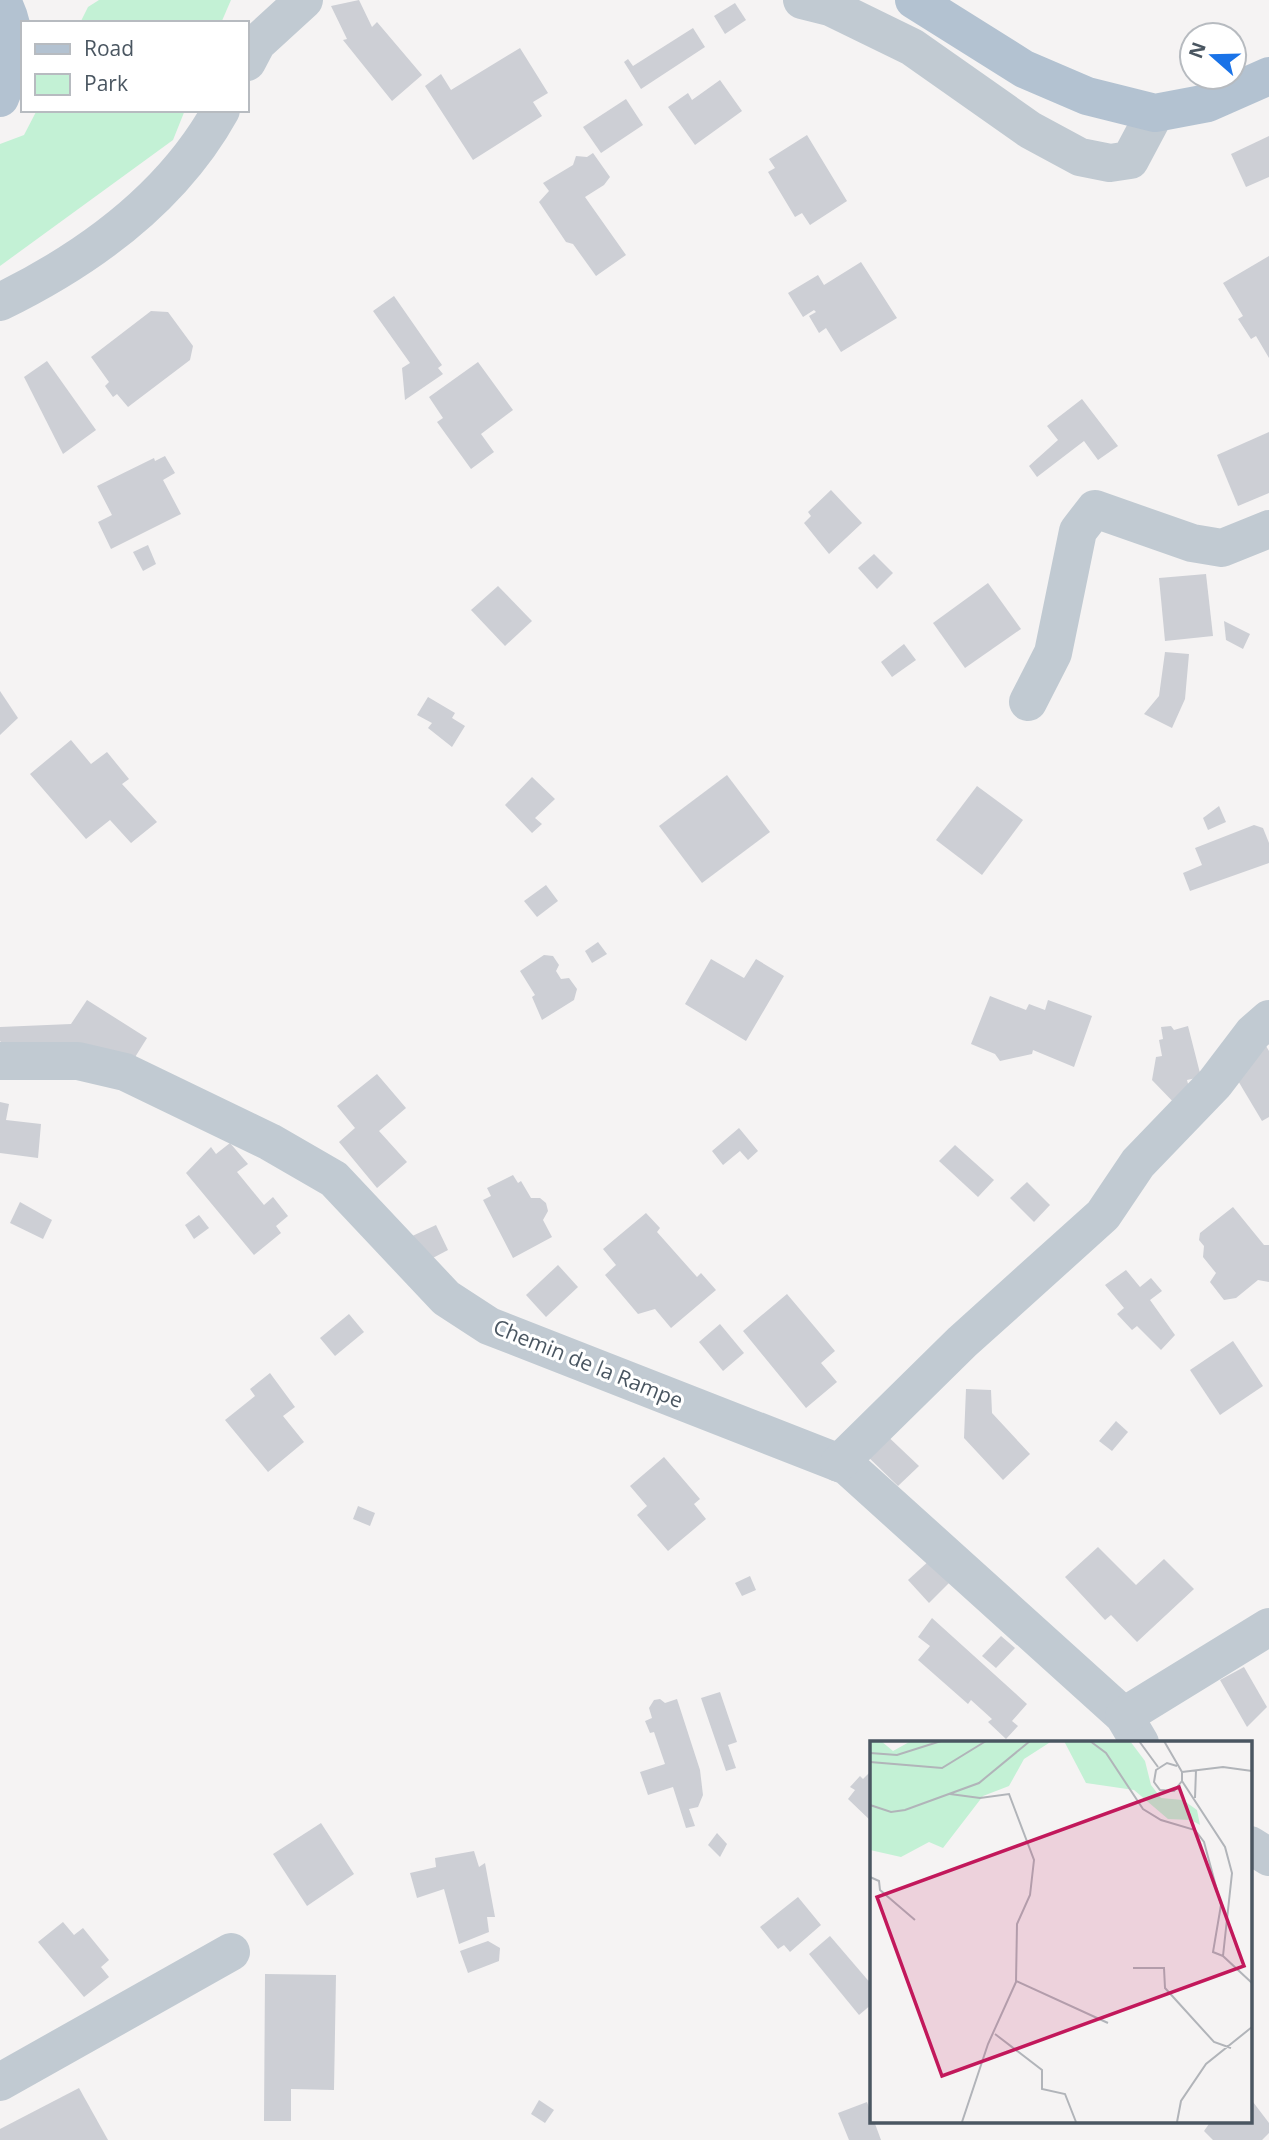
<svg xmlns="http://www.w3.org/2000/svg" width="1269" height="2140" font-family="'Open Sans',sans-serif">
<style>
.green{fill:#c3f1d5}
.building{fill:#cdcfd5}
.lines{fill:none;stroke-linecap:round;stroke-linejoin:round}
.minor{stroke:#c1cad2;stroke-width:38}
.major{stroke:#b3c2d1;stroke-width:38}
.labels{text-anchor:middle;stroke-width:6;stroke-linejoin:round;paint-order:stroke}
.street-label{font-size:21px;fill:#4a5661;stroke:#fff}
.inset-road{fill:none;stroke:#b1b4b9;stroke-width:2}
.view{fill:#c2185b;fill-opacity:0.15;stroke:#c2185b;stroke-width:3.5}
.inset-edge{fill:none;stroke:#4a5661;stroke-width:3.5}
</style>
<rect width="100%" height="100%" fill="#f5f3f3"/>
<g class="green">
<polygon points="99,0 231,0 221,23 80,23 88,7"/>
<polygon points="37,110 185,110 173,140 0,266 0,144 24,135"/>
</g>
<g class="building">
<polygon points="359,0 372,27 377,22 422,75 392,101 343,40 347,39 331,6"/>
<polygon points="735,3 746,20 725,34 714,16"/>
<polygon points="693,28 705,47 641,89 624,62 628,59 633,66"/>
<polygon points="520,48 548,93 533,102 542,116 473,160 425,86 441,74 451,90"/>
<polygon points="720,80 742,111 695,145 668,107 688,93 692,100"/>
<polygon points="626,99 643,125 601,153 583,127"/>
<polygon points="807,135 847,201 810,225 802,213 795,217 768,172 775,168 769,159"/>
<polygon points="1269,136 1269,177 1246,187 1231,154"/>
<polygon points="593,153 610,177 604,185 585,197 626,255 596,276 573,244 566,242 539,202 549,191 543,183 573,165 576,156 587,157"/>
<polygon points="1269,256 1269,358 1256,336 1251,339 1238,319 1243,316 1223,283"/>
<polygon points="861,262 897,318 841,352 826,328 819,333 809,316 816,312 814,310 803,317 788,293 818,275 824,285"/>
<polygon points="394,296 442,365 438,368 443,374 405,400 402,368 410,363 373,311"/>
<polygon points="151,311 168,312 193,346 190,360 128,407 117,394 113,397 105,386 109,382 91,357"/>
<polygon points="47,361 96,430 63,454 24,377"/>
<polygon points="478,362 513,410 481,434 494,452 471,469 437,422 443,418 429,397"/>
<polygon points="1082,399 1118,446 1098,460 1084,441 1037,477 1029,466 1058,440 1047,426"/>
<polygon points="1269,432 1269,493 1238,506 1217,455"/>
<polygon points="165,456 175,473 163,480 181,514 111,549 98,522 112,515 97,486 154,458 155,461"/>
<polygon points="831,490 862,523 829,554 804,523 811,516 808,512"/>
<polygon points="148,545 156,564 143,571 133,552"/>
<polygon points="874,554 893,573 877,589 858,568"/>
<polygon points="1206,574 1213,636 1165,641 1159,578"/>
<polygon points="988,583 1021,629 965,668 933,623"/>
<polygon points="498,586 532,621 505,646 471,610"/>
<polygon points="1224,621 1250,634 1243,649 1226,640"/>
<polygon points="904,644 916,660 892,677 881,662"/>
<polygon points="1165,652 1189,654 1185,699 1172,728 1144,714 1159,696"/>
<polygon points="0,691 18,718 0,735"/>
<polygon points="428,697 455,713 452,718 465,726 452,747 428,728 432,723 417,715"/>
<polygon points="71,740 91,764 107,752 129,779 122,784 157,822 131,843 110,820 86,839 30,774"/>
<polygon points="727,775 770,832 702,883 659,826"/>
<polygon points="532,777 555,799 535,818 542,824 532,833 505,805"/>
<polygon points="977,786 1023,820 982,875 936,840"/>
<polygon points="1219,806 1226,822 1208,830 1203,818"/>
<polygon points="1254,825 1263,828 1269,843 1269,863 1190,891 1183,873 1202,865 1195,848"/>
<polygon points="546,885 558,901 537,917 524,901"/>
<polygon points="598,942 607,954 592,963 585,951"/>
<polygon points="544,955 553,956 559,965 556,971 561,979 569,978 577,989 574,1000 542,1020 532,997 535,995 520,971"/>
<polygon points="711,959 744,978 756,959 784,976 746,1041 685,1004"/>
<polygon points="990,996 1026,1010 1029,1004 1045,1010 1048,1000 1092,1016 1074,1067 1033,1050 1032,1054 1000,1061 995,1054 971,1044"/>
<polygon points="87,1000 147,1038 132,1062 6,1047 0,1041 0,1027 71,1024"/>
<polygon points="1171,1026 1174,1030 1188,1026 1201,1077 1187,1080 1192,1099 1182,1111 1152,1080 1156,1057 1162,1056 1159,1040 1163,1039 1161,1027"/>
<polygon points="1260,1036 1269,1051 1269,1117 1262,1121 1231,1069"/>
<polygon points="377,1074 406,1108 379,1131 407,1162 377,1188 339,1142 355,1128 337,1106"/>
<polygon points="0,1102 9,1104 6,1120 41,1124 38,1158 0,1153"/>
<polygon points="739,1128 758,1151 748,1160 740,1151 723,1165 712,1151"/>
<polygon points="230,1143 248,1164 237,1172 264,1205 273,1197 288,1216 276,1226 281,1233 254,1255 186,1173 211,1147 216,1154"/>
<polygon points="955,1145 994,1180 978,1197 939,1161"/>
<polygon points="513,1175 518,1183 521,1181 531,1198 540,1198 546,1203 548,1211 543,1220 552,1237 513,1258 483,1200 491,1196 487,1188"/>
<polygon points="1027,1182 1050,1205 1034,1222 1010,1198"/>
<polygon points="20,1202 52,1220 43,1239 10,1223"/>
<polygon points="1233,1207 1264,1245 1269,1245 1269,1282 1258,1280 1236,1298 1224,1300 1210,1282 1216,1273 1203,1257 1204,1246 1199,1240 1200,1233"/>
<polygon points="646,1213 660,1228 657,1232 697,1277 701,1273 716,1290 671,1328 655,1309 638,1314 605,1275 616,1265 603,1249"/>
<polygon points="199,1215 209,1228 194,1239 185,1225"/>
<polygon points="436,1225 448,1250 429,1260 408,1238"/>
<polygon points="558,1265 578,1287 546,1317 526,1295"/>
<polygon points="1126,1270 1140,1287 1151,1278 1162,1291 1150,1300 1175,1335 1161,1350 1137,1326 1132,1330 1117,1314 1124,1308 1105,1285"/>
<polygon points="787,1294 835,1351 821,1363 837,1382 806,1408 743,1331"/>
<polygon points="349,1314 364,1332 335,1356 320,1338"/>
<polygon points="720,1324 744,1353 723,1371 699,1342"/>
<polygon points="1233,1341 1263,1386 1220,1415 1190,1370"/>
<polygon points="270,1373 295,1407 283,1416 304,1442 268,1472 225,1420 255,1396 250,1389"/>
<polygon points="966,1389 991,1390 992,1413 1030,1454 1003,1480 964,1438"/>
<polygon points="1116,1421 1128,1432 1112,1451 1099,1441"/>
<polygon points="881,1430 919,1466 898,1486 860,1449"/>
<polygon points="664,1457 700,1499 694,1504 706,1519 668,1551 637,1515 647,1506 630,1486"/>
<polygon points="358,1506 375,1513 370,1526 353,1519"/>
<polygon points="1098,1547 1136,1585 1164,1559 1194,1589 1137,1642 1111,1615 1105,1620 1065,1577"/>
<polygon points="930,1560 951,1581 929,1603 908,1580"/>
<polygon points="750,1576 756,1590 742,1596 735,1583"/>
<polygon points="932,1618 1027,1704 1012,1721 1018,1726 1006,1739 988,1722 992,1719 971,1700 968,1704 918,1660 930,1646 918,1637"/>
<polygon points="1001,1636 1015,1648 996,1668 982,1656"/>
<polygon points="1244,1667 1267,1707 1247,1727 1220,1680"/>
<polygon points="720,1692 737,1742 728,1745 736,1768 726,1771 701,1698"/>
<polygon points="660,1699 665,1703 677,1699 700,1770 703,1795 698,1807 689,1809 695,1826 686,1828 673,1787 648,1795 640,1772 665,1764 654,1732 650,1733 645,1721 652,1718 649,1708 654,1700"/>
<polygon points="872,1770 872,1822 848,1799 855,1790 850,1787 860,1776 863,1779"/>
<polygon points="321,1823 354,1874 307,1906 273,1854"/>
<polygon points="717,1833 727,1844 720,1857 708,1845"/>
<polygon points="474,1851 479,1867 485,1863 495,1917 487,1917 489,1932 459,1944 444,1889 417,1898 410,1873 436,1867 435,1858"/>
<polygon points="798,1897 821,1925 790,1952 784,1945 778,1949 760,1927"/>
<polygon points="63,1922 74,1935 83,1928 109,1960 101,1967 109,1977 84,1997 38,1942"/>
<polygon points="830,1936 872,1985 872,2004 859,2015 809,1954"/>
<polygon points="488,1941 500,1948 499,1961 468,1973 460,1951"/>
<polygon points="265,1974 336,1975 334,2090 291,2089 291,2121 264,2121"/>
<polygon points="79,2088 108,2140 0,2140 0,2129"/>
<polygon points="1250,2098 1269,2123 1269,2133 1262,2140 1213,2140 1204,2131 1211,2121 1250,2121"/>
<polygon points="539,2100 554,2110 545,2123 531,2114"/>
<polygon points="867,2102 881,2140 849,2140 838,2113"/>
</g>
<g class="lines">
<g class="minor">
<polyline points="802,0 830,7 912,47 1030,130 1080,157 1110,163 1130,160 1155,113"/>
<polyline points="247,62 257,43 304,0"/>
<path d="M0 302C88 259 173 197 221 110"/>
<polyline points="1028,702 1053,653 1078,531 1095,509 1192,543 1222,548 1269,529"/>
<polyline points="0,1061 78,1061 125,1072 270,1142 334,1179 446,1298 489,1326 847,1466 1124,1716 1140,1743"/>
<polyline points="839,1463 962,1342 1103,1215 1138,1163 1215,1083 1253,1033 1269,1019"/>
<polyline points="1124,1716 1269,1627"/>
<polyline points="1250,1845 1269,1857"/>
<polyline points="0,2082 231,1952"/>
</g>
<g class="major">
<polyline points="914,0 1024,69 1087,96 1155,113 1208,103 1269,76"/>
<path d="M0 98C14 67 20 31 1 0"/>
</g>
</g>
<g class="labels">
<g class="street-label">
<text transform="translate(588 1364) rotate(22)" y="7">Chemin de la Rampe</text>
</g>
</g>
<g transform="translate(870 1741)">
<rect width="382" height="382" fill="#f5f3f3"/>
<path d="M0 0H11L23 10 41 0H182L154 18 139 45 113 55 73 107 59 101 31 116 0 109ZM194 0H260L275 20 281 44 291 57 313 59 327 69 330 84 321 79 298 78 264 49 216 42Z" fill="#c3f1d5"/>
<path class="inset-road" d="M220 0 236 12 273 68 291 79 325 89 334 101 351 164 343 211 353 215M269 0 288 26M294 0 312 31V40L304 50 290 49 284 41 286 29 297 22 307 25M0 12 27 14 71 0M0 21 72 27 116 0M312 31 353 26 382 30M312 40 355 106 362 132 353 215 382 242M80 53 110 57 139 53 164 119 160 154 147 183 146 241 118 303 92 381M325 57 326 29M0 64 21 71 35 69 109 42 160 0M0 136 9 140 10 149 45 179M263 227H294L295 247 344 301 361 307M146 240 238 282M125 293 172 329V348L195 353 206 381M307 381 311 360 336 323 382 286"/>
<path class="view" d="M309 46 374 225 72 335 7 156Z"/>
<rect width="382" height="382" class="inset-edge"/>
</g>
<rect x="21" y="21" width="228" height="91" fill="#ffffff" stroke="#b7bbc0" stroke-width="2"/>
<rect x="35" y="44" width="35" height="10" fill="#b3c2d1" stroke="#b7bbc0" stroke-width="2"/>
<text x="84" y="56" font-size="21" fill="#4a5661">Road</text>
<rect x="35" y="74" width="35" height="21" fill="#c3f1d5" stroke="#b7bbc0" stroke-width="2"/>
<text x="84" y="91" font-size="21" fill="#4a5661">Park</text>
<g transform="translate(1213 56) rotate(290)"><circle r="33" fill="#ffffff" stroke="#b7bbc0" stroke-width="2"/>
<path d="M0-5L12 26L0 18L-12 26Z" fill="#1a73e8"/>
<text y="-10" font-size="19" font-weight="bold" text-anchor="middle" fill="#4a5661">N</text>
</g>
</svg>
